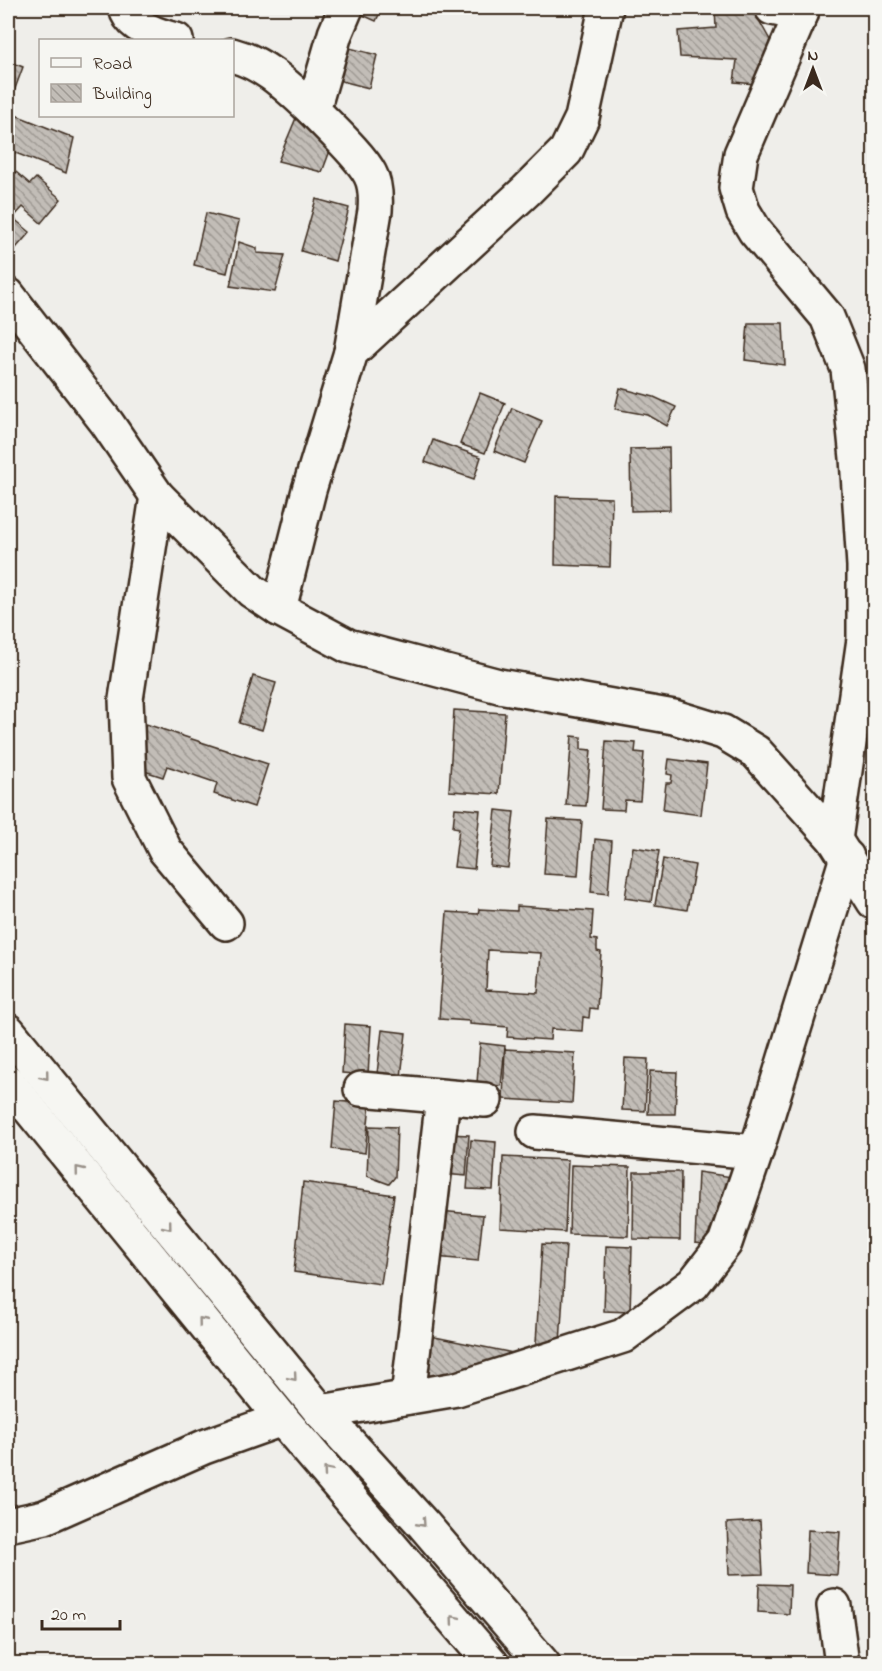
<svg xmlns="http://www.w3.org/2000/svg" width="882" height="1671" font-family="'Indie Flower',sans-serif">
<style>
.building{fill:url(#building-back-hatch);stroke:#3b2a1e;stroke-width:1.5;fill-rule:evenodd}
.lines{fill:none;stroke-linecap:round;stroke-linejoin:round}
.minor-casing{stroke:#3b2a1e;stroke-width:38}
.major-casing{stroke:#3b2a1e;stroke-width:38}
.minor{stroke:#f6f6f2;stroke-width:33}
.major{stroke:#f6f6f2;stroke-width:33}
.oneway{stroke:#989088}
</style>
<defs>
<pattern id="building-back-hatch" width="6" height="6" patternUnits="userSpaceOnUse" patternTransform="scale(1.5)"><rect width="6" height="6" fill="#c2bdb7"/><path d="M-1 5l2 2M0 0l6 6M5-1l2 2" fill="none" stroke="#9f9a94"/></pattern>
</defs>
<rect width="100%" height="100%" fill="#efeeea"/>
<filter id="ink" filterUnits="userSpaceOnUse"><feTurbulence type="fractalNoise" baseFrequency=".0167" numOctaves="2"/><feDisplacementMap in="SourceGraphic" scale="12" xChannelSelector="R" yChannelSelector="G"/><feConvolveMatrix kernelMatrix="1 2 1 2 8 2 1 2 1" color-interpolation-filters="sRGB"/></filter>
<g filter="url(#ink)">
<g class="building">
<polygon points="352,8 382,8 376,21 351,10"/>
<polygon points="715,8 752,8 770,40 755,84 734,82 737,60 680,57 678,31 716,28"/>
<polygon points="338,45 377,55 369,88 330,78"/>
<polygon points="8,61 23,67 13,94 8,92"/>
<polygon points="8,112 74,138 66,173 8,150"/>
<polygon points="296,118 331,148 322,172 278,161"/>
<polygon points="16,172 30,184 36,178 61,199 41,223 23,207 13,218 30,232 16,248 8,241 8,179 9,181"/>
<polygon points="316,199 349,208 335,261 301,251"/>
<polygon points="206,213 239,221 227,273 194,265"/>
<polygon points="239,242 257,248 257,253 285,255 275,292 230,286"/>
<polygon points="748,323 783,323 785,365 745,360"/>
<polygon points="620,388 654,397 676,407 667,426 648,415 615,409"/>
<polygon points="480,393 505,403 485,453 460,444"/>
<polygon points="512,408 542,421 524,463 494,451"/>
<polygon points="433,440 481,457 474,479 425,462"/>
<polygon points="669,448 670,510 631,511 630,449"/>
<polygon points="556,496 612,498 610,567 555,565"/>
<polygon points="874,673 874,746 867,745"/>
<polygon points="253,676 276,683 262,730 239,723"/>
<polygon points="454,710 505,713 499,794 449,791"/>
<polygon points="146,724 268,764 254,807 214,794 217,783 167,766 163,777 132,767"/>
<polygon points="572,736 581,737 581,749 591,750 586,806 566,805"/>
<polygon points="606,741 636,743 635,752 644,753 640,801 625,800 624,810 601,809"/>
<polygon points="669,759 707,764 701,815 663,810 666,783 671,783 672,775 667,774"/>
<polygon points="455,808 480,810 474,869 454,867 459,828 453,827"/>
<polygon points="496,810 514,812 508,868 490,866"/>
<polygon points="548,819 582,821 578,876 544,874"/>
<polygon points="595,839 612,841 608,894 591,892"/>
<polygon points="633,847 659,851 651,902 625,898"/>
<polygon points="663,859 695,865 687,910 655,905"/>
<path d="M517 906 593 911 591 939 597 940V951L601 952 597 1009 590 1008 589 1018 583 1017 582 1031 551 1029 550 1040 507 1037 508 1027 470 1024V1021L439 1019 447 912 478 914 479 909 517 911ZM488 950 541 953 538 993 486 990Z"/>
<polygon points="345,1024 371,1026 368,1075 342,1073"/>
<polygon points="382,1030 406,1033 401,1077 377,1074"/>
<polygon points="480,1043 505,1046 501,1086 477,1083"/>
<polygon points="505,1049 575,1053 572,1103 503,1099"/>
<polygon points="625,1058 648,1059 645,1111 622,1110"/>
<polygon points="650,1071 677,1072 675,1114 648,1114"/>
<polygon points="336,1101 370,1104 365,1153 332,1149"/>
<polygon points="369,1126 397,1127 395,1177 389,1184 367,1176"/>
<polygon points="447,1134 469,1135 466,1176 443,1174"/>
<polygon points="471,1140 496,1142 493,1190 467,1189"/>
<polygon points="503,1157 568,1160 565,1232 500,1228"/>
<polygon points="571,1165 630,1167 628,1236 569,1234"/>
<polygon points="634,1172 681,1172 680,1240 633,1239"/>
<polygon points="698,1172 733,1177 715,1245 695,1243"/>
<polygon points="303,1182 394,1195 381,1284 294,1272"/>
<polygon points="439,1211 483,1215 478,1261 435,1257"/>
<polygon points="542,1244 566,1245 560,1344 536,1343"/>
<polygon points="606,1246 632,1247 630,1312 604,1311"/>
<polygon points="425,1335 518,1354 517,1361 426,1380"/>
<polygon points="760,1521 763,1574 729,1575 727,1523"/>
<polygon points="808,1530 840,1532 837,1575 806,1573"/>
<polygon points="759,1584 790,1585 789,1614 758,1612"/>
</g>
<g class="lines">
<defs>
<g id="minor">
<path d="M126 8C130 27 159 36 176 40"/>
<path d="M346 8 335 34 313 110C328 126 361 156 370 174 376 185 376 198 375 211L351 352"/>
<polyline points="772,8 801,14"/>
<polyline points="802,8 801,14 741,154 736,188 743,211 755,231 827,317 848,369 857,458 864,566 864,639 835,840"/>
<path d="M232 55C266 64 288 87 313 110"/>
<polyline points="8,295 107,423 157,496 252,591 279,609 348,646 499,686 674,717 723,732 756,752 835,840 874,902"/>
<polyline points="157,496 126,699 129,778 165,850 226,923"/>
<polyline points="279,609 309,490 351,352 526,191 566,151 582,118 606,8"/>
<polyline points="361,1089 485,1100"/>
<polyline points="535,1132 756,1152"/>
<polyline points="408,1397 443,1097"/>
<polyline points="321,1412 457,1389 623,1336 693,1284 725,1243 756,1152 847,857"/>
<polyline points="8,1525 45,1517 204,1447 282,1419"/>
<polyline points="834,1606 842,1664"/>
</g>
<g id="major">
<polyline points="8,1031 321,1412 424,1525 543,1664"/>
<polyline points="8,1082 282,1419 492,1664"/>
</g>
</defs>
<use href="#minor" class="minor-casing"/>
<use href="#major" class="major-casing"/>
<use href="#minor" class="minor"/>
<use href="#major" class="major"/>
</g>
<defs><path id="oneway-chevron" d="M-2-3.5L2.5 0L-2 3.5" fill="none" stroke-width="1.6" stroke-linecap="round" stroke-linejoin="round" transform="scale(1.5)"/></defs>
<g class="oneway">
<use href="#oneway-chevron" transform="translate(45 1076) rotate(51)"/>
<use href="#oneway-chevron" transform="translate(79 1170) rotate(-129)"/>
<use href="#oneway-chevron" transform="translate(168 1226) rotate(51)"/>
<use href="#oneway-chevron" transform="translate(202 1321) rotate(-129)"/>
<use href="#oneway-chevron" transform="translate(293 1377) rotate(50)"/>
<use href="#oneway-chevron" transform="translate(327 1471) rotate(-131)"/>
<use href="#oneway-chevron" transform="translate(422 1523) rotate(48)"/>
<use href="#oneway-chevron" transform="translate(454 1619) rotate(-130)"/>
</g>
</g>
<rect width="882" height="1671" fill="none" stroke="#f6f6f2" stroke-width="30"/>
<rect x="15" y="15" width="852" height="1641" fill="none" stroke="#3b2a1e" stroke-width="2" filter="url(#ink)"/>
<rect x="39" y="39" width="195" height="78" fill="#f6f6f2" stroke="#aba49d" stroke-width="1.5"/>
<rect x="51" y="58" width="30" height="9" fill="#f6f6f2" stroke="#aba49d" stroke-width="1.5"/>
<text x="93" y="69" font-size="18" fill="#3b2a1e">Road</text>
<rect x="51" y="84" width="30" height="18" fill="url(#building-back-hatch)" stroke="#aba49d" stroke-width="1.5"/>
<text x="93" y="99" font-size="18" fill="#3b2a1e">Building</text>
<g transform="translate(813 69)" stroke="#f6f6f2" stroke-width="4.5" paint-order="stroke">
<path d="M0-4.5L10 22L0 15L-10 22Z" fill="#3b2a1e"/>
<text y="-9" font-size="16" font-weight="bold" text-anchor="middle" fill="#3b2a1e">N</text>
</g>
<path d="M42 1620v9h78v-9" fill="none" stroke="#3b2a1e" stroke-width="3"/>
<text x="51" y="1620" font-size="18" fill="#3b2a1e" stroke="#f6f6f2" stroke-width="4.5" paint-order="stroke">20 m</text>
</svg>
